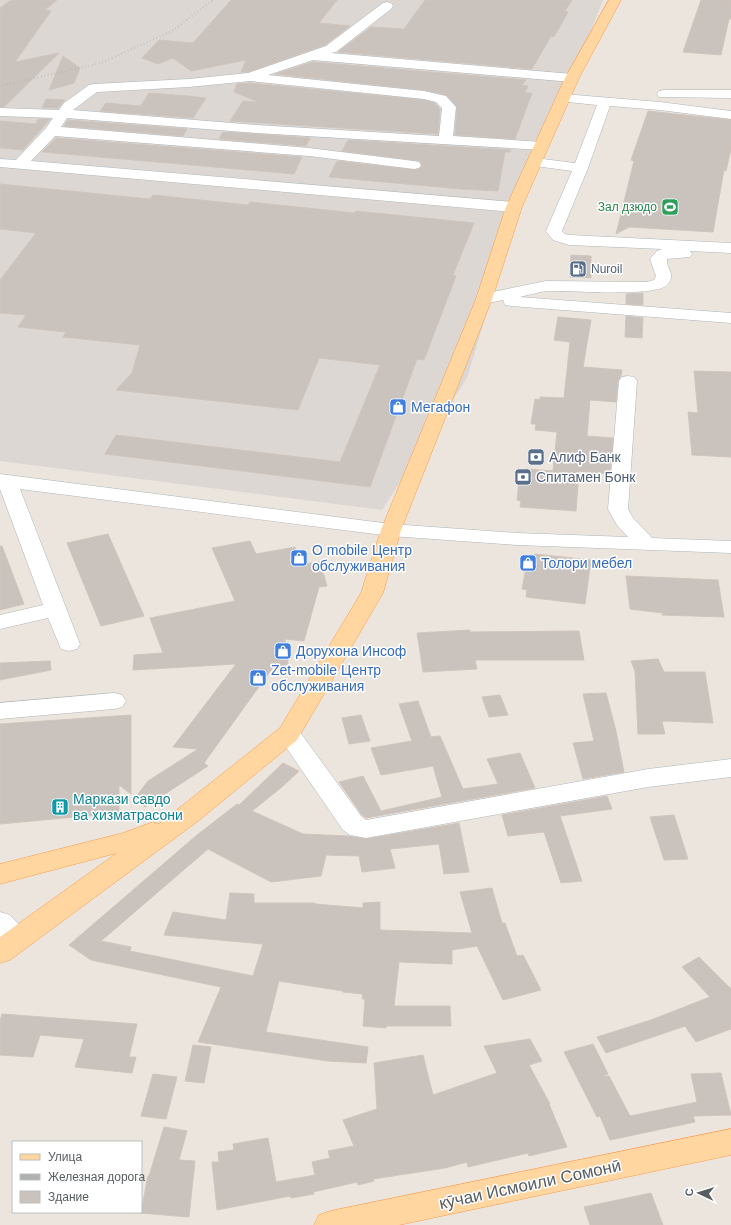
<svg xmlns="http://www.w3.org/2000/svg" width="731" height="1225" font-family="Arial,sans-serif">
<style>
.industrial{fill:#dcd7d3}
.building{fill:#c9c2bd;stroke:#d1c5bc}
.lines{fill:none;stroke-linecap:round;stroke-linejoin:round}
.minor-casing{stroke:#afb4b8;stroke-width:1}
.major-casing{stroke:#fc9947;stroke-width:1}
.minor{fill:#fff;fill-rule:evenodd}
.major{fill:#ffd6a0;fill-rule:evenodd}
.rail{stroke:#afb0b1;stroke-width:2;stroke-dasharray:0.5 3;stroke-linecap:butt}
.labels{text-anchor:middle;stroke-width:3;stroke-linejoin:round;paint-order:stroke}
.far-leisure-label{font-size:12px;fill:#27864d;stroke:#fff;text-anchor:end}
.far-service-label{font-size:12px;fill:#4e5e75;stroke:#fff;text-anchor:start}
.shop-label{font-size:14px;fill:#366cbe;stroke:#fff;text-anchor:start}
.service-label{font-size:14px;fill:#4e5e75;stroke:#fff;text-anchor:start}
.culture-label{font-size:14px;fill:#0d838f;stroke:#fff;text-anchor:start}
.near-street-label{font-size:17px;fill:#575e61;stroke:#fff}
</style>
<rect width="100%" height="100%" fill="#ece5de"/>
<polygon class="industrial" points="0,0 603,0 570,83 532,164 467,378 382,510 0,461"/>
<g class="building">
<polygon points="11,0 57,0 45,10 51,11 15,62 59,53 4,107 0,107 0,8"/>
<polygon points="231,0 337,0 319,23 350,26 325,45 248,72 241,72 246,60 191,71 173,58 158,64 142,58 159,40 193,43"/>
<polygon points="425,0 572,0 565,11 568,12 554,37 551,36 532,69 338,52 371,27 404,29"/>
<polygon points="701,0 731,0 731,19 729,19 721,55 683,52"/>
<polygon points="63,56 80,68 74,83 49,90"/>
<polygon points="313,62 526,80 522,85 528,86 525,93 532,93 515,139 455,135 457,107 446,95 424,90 275,74"/>
<polygon points="250,83 424,100 435,103 440,109 438,134 230,121 243,101 258,102 234,92 237,84"/>
<polygon points="149,93 188,96 206,98 193,118 100,111 106,103 141,106"/>
<polygon points="46,99 65,100 58,108 42,108"/>
<polygon points="648,111 731,120 731,149 726,171 724,170 713,232 629,227 616,234 634,161 631,160"/>
<polygon points="38,119 50,119 23,150 0,148 0,121 36,124"/>
<polygon points="68,120 187,129 183,136 64,126"/>
<polygon points="223,132 256,134 310,138 306,146 219,139"/>
<polygon points="56,138 302,157 294,174 42,152"/>
<polygon points="348,140 511,150 510,152 505,152 498,191 461,189 329,177 337,161 414,170 419,169 422,166 420,161 414,160 342,151"/>
<polygon points="0,184 150,199 153,195 248,205 250,202 355,213 356,211 474,223 453,275 456,276 424,360 417,359 370,487 105,454 116,435 340,462 380,365 319,358 298,410 116,390 132,373 140,345 63,337 66,332 18,327 26,315 0,313 0,280 36,233 0,229"/>
<polygon points="571,255 591,256 591,278 570,277"/>
<polygon points="643,293 643,305 626,304 626,294"/>
<polygon points="626,316 643,318 642,338 625,337"/>
<polygon points="558,317 591,320 583,367 622,370 621,376 618,381 616,402 590,400 587,436 613,438 610,474 579,471 576,511 520,507 521,501 517,500 520,472 526,472 526,469 553,471 557,432 535,430 536,424 531,424 535,399 540,400 540,397 564,398 570,342 554,340"/>
<polygon points="694,371 731,372 731,457 692,455 688,412 698,413"/>
<polygon points="108,534 144,616 101,626 67,543"/>
<polygon points="250,541 256,554 295,547 303,564 320,562 327,586 319,587 304,641 285,639 288,665 274,666 204,763 208,766 145,807 135,798 148,781 198,749 173,747 236,664 133,670 134,655 163,653 150,618 235,601 212,548"/>
<polygon points="0,546 2,546 24,604 0,610"/>
<polygon points="535,554 591,560 585,604 526,597 527,590 522,589 528,557 534,558"/>
<polygon points="626,576 718,580 724,617 662,615 663,613 630,609"/>
<polygon points="470,630 470,632 579,631 584,660 475,660 477,669 423,672 417,633"/>
<polygon points="658,659 664,672 705,672 713,723 665,721 662,722 665,734 638,734 635,671 631,661"/>
<polygon points="50,661 51,670 0,680 0,663"/>
<polygon points="606,693 616,731 624,772 583,779 573,743 594,741 583,694"/>
<polygon points="500,695 508,715 489,717 482,697"/>
<polygon points="418,701 431,737 440,736 463,789 498,784 487,759 520,753 535,788 366,818 362,815 339,782 363,776 381,811 442,797 433,766 381,775 371,748 412,741 399,704"/>
<polygon points="131,715 131,794 119,785 119,813 0,824 0,724"/>
<polygon points="361,715 370,741 349,744 342,718"/>
<polygon points="283,763 299,771 282,787 252,811 303,834 348,836 366,839 459,823 469,872 444,874 439,844 390,849 395,868 362,872 359,856 326,855 321,876 271,882 208,849 101,941 131,947 130,951 253,976 263,944 164,935 173,912 226,920 230,893 254,894 254,903 315,903 315,904 363,908 363,903 380,902 380,930 472,933 460,892 492,888 502,923 505,923 517,956 523,955 541,990 503,1000 477,946 452,950 452,964 399,962 394,1006 450,1006 451,1026 386,1026 386,1028 363,1026 365,999 362,999 363,994 343,992 343,991 279,981 266,1032 368,1047 366,1063 328,1061 198,1042 221,987 91,960 69,945 197,835 237,804 239,805"/>
<polygon points="607,796 612,809 560,816 582,881 561,883 544,832 508,836 502,815"/>
<polygon points="674,815 688,859 664,860 650,817"/>
<polygon points="699,957 731,989 731,1029 696,1042 685,1026 606,1053 597,1037 651,1020 710,997 682,967"/>
<polygon points="2,1014 137,1024 129,1057 136,1057 132,1073 75,1067 84,1039 40,1035 33,1057 0,1055 0,1021"/>
<polygon points="530,1039 542,1061 529,1065 550,1104 549,1104 567,1147 529,1156 528,1153 468,1167 467,1162 445,1168 373,1179 374,1181 358,1185 357,1182 313,1192 314,1194 291,1198 290,1196 217,1210 212,1162 219,1162 218,1152 234,1150 233,1144 268,1138 276,1182 315,1175 312,1162 330,1158 328,1151 354,1146 343,1120 377,1109 374,1063 423,1055 433,1095 497,1073 484,1046"/>
<polygon points="593,1044 608,1074 602,1076 609,1076 630,1116 697,1102 691,1074 721,1073 731,1115 693,1116 695,1122 610,1140 600,1116 597,1117 564,1052"/>
<polygon points="193,1045 211,1047 204,1083 185,1081"/>
<polygon points="153,1074 177,1077 166,1119 141,1116"/>
<polygon points="164,1127 187,1131 179,1160 195,1161 189,1217 140,1213 141,1212 148,1176 149,1176"/>
<polygon points="651,1193 663,1225 590,1225 584,1207"/>
</g>
<g class="lines">
<defs>
<g id="minor">
<path d="M387 2 391 3 393 6 391 9 336 52 331 53 572 74 577 75 579 78 577 81 572 82 313 60 268 75 424 91 446 96 456 107 453 136 542 142 547 143 549 146 547 149 542 150 256 133 67 118 61 127 309 148 414 161 419 162 421 165 419 168 414 169 309 156 55 136 31 161 514 202 519 204 522 207 519 210 514 212 0 167V159L16 160 46 128 53 118 0 116V108L59 110 64 103 89 85 94 84 189 79 248 73 326 46 383 3ZM250 81 424 99 436 102 442 108 439 136 256 125 73 110 97 92 189 87Z"/>
<polygon points="664,90 731,90 731,98 659,97 657,94 659,91"/>
<path d="M563 94 660 102 731 111V119L660 110 610 106 588 168 562 231 565 234 570 235 731 243V253L690 251 692 254 690 257 667 259C666 269 676 273 668 284 659 298 567 290 547 291 538 292 529 295 520 297L731 313V323L511 306 505 305 503 300 484 304 478 303 476 299 478 295 546 281 647 282 654 280 656 276 650 259 657 251 662 249 569 245 553 240 546 231 572 171 535 166 530 165 528 162 530 159 535 158 575 163 597 105 558 101 556 98 558 95Z"/>
<polygon points="628,376 634,377 637,381 628,509 633,518 652,538 731,541 731,553 517,545 391,536 20,489 80,644 77,649 69,651 61,649 48,618 0,629 0,615 43,605 0,489 0,474 391,524 517,533 628,537 617,525 608,509 619,381 622,377"/>
<polygon points="114,693 122,695 126,701 122,707 114,709 0,719 0,703"/>
<polygon points="289,726 297,728 361,816 366,820 648,769 731,759 731,777 648,787 366,838 350,835 343,830 281,740 277,734 281,728"/>
<path d="M0 912 10 915 26 932 30 940 26 948C14 951 8 950 0 940Z"/>
</g>
<g id="major">
<polygon points="609,0 621,0 579,78 522,207 492,299 401,530 383,593 297,740 198,821 10,960 0,963 0,937 117,853 0,884 0,864 123,833 153,822 159,824 280,728 361,593 381,530 476,299 506,207 565,78"/>
<polygon points="731,1129 731,1155 399,1225 314,1225 319,1215 330,1211"/>
</g>
</defs>
<use href="#minor" class="minor-casing"/>
<use href="#major" class="major-casing"/>
<use href="#minor" class="minor"/>
<use href="#major" class="major"/>
<polyline class="rail" points="0,86 101,63 172,31 213,0"/>
</g>
<defs>
<symbol id="stadium-square" viewBox="-11 -11 22 22"><rect x="-9" y="-9" width="18" height="18" rx="4" fill="#2e9e5b" stroke="#fff"/><path d="M0-5a6.5 5 0 1 0 0 10a6.5 5 0 1 0 0-10ZM-3.5-1.8h7v3.6h-7Z" fill="#fff"/></symbol>
<symbol id="fuel-square" viewBox="-11 -11 22 22"><rect x="-9" y="-9" width="18" height="18" rx="4" fill="#5c6f8a" stroke="#fff"/><path d="M-5.5-6h7V0h2V4h1.3V-2.5L3-4.5l.8-.8L6-3V5H2.5V1h-1V6h-7ZM-4.2-4.7v3.2H.2V-4.7Z" fill="#fff"/></symbol>
<symbol id="shop-square" viewBox="-11 -11 22 22"><rect x="-9" y="-9" width="18" height="18" rx="4" fill="#3f7fe0" stroke="#fff"/><path d="M-5-2.5h2.3a2.7 3.5 0 0 1 5.4 0H5L5.5 6h-11ZM-1.5-2.5h3a1.5 2.3 0 0 0-3 0Z" fill="#fff"/></symbol>
<symbol id="bank-square" viewBox="-11 -11 22 22"><rect x="-9" y="-9" width="18" height="18" rx="4" fill="#5c6f8a" stroke="#fff"/><path d="M-6-4H6V4H-6ZM0-2.3a2.3 2.3 0 1 0 0 4.6a2.3 2.3 0 1 0 0-4.6Z" fill="#fff"/></symbol>
<symbol id="building-square" viewBox="-11 -11 22 22"><rect x="-9" y="-9" width="18" height="18" rx="4" fill="#0f9aa8" stroke="#fff"/><path d="M-4-6H4V6H1V3H-1V6H-4ZM-2.5-4.3h1.7v1.8h-1.7ZM.8-4.3h1.7v1.8H.8ZM-2.5-1h1.7V.8h-1.7ZM.8-1h1.7V.8H.8Z" fill="#fff"/></symbol>
</defs>
<g fill-rule="evenodd">
<use href="#stadium-square" x="660" y="197" width="20" height="20"/>
<use href="#fuel-square" x="568" y="259" width="20" height="20"/>
<use href="#shop-square" x="388" y="397" width="20" height="20"/>
<use href="#bank-square" x="526" y="447" width="20" height="20"/>
<use href="#bank-square" x="513" y="467" width="20" height="20"/>
<use href="#shop-square" x="289" y="548" width="20" height="20"/>
<use href="#shop-square" x="518" y="553" width="20" height="20"/>
<use href="#shop-square" x="273" y="641" width="20" height="20"/>
<use href="#shop-square" x="248" y="668" width="20" height="20"/>
<use href="#building-square" x="50" y="797" width="20" height="20"/>
</g>
<g class="labels">
<g class="far-leisure-label">
<text x="657" y="211">Зал дзюдо</text>
</g>
<g class="far-service-label">
<text x="591" y="273">Nuroil</text>
</g>
<g class="shop-label">
<text x="411" y="412">Мегафон</text>
<text x="312" y="555">O mobile Центр<tspan x="312" dy="16">обслуживания</tspan></text>
<text x="541" y="568">Толори мебел</text>
<text x="296" y="656">Дорухона Инсоф</text>
<text x="271" y="675">Zet-mobile Центр<tspan x="271" dy="16">обслуживания</tspan></text>
</g>
<g class="service-label">
<text x="549" y="462">Алиф Банк</text>
<text x="536" y="482">Спитамен Бонк</text>
</g>
<g class="culture-label">
<text x="73" y="804">Маркази савдо<tspan x="73" dy="16">ва хизматрасони</tspan></text>
</g>
<g class="near-street-label">
<text transform="translate(530 1184) rotate(-12)" y="6">кӯчаи Исмоили Сомонӣ</text>
</g>
</g>
<rect x="12" y="1141" width="130" height="72" fill="#ffffff" stroke="#bcbfc0"/>
<rect x="20" y="1154" width="20" height="6" fill="#ffd6a0" stroke="#bcbfc0"/>
<text x="48" y="1161" font-size="12" fill="#575e61">Улица</text>
<rect x="20" y="1174" width="20" height="6" fill="#afb0b1" stroke="#bcbfc0"/>
<text x="48" y="1181" font-size="12" fill="#575e61">Железная дорога</text>
<rect x="20" y="1191" width="20" height="12" fill="#c9c2bd" stroke="#bcbfc0"/>
<text x="48" y="1201" font-size="12" fill="#575e61">Здание</text>
<g transform="translate(699 1193) rotate(274)" stroke="#ffffff" stroke-width="3" paint-order="stroke">
<path d="M0-3L7 15L0 10L-7 15Z" fill="#575e61"/>
<text y="-6" font-size="11" font-weight="bold" text-anchor="middle" fill="#575e61">С</text>
</g>
</svg>
